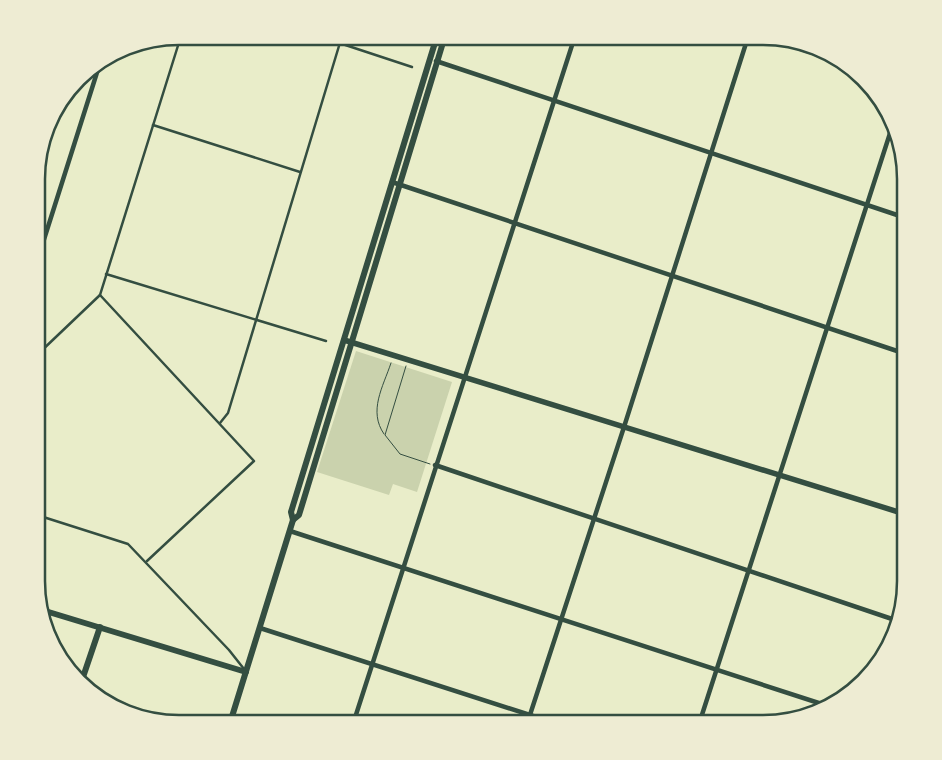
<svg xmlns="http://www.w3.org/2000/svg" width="942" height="760" font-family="Roboto,sans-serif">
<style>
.green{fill:#cad2ad}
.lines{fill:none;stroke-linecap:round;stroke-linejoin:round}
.path{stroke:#344e41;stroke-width:1}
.service{stroke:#344e41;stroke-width:2.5}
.minor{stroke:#344e41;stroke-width:4.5}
.tertiary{stroke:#344e41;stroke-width:5.5}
.secondary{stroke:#344e41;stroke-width:6}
.rim{fill:none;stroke:#344e41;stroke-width:2.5}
</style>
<rect width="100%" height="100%" fill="#e9edc9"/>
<polygon class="green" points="356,351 452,382 417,492 393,484 389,495 317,472"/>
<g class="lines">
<g class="path">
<polyline points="406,366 385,435 400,454 430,464"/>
<path d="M384 434C368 411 383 387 391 363"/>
</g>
<g class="service">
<polyline points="318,36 412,67"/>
<polyline points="153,125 300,172"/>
<polyline points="106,274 326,341"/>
<polyline points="100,295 254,461 147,561"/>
<polyline points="37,355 100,295 181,36"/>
<polyline points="220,423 228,413 342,36"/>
<polyline points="37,515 128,544 229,650 244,669"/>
</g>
<g class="minor">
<polyline points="765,37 841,62"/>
<polyline points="436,61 906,218"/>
<polyline points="392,182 906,354"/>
<polyline points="37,253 40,252 100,63"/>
<polyline points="435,465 898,621"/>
<polyline points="290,531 828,706"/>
<polyline points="260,628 558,724"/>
<polyline points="353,724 575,36"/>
<polyline points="527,724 624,427 748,37"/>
<polyline points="699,724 893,124"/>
</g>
<polyline class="tertiary" points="344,340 905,514"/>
<g class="secondary">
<polyline points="293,520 291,512 437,36"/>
<polyline points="42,610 246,672"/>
<polyline points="81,683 100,627"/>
<polyline points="230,723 293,520 299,515 445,36"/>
</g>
</g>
<path d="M0 0H942V760H0ZM179 45H763A134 134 0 0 1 897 179V581A134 134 0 0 1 763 715H179A134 134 0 0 1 45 581V179A134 134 0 0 1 179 45Z" fill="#eeecd3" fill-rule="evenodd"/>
<path class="rim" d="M179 45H763A134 134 0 0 1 897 179V581A134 134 0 0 1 763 715H179A134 134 0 0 1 45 581V179A134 134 0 0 1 179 45Z"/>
</svg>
